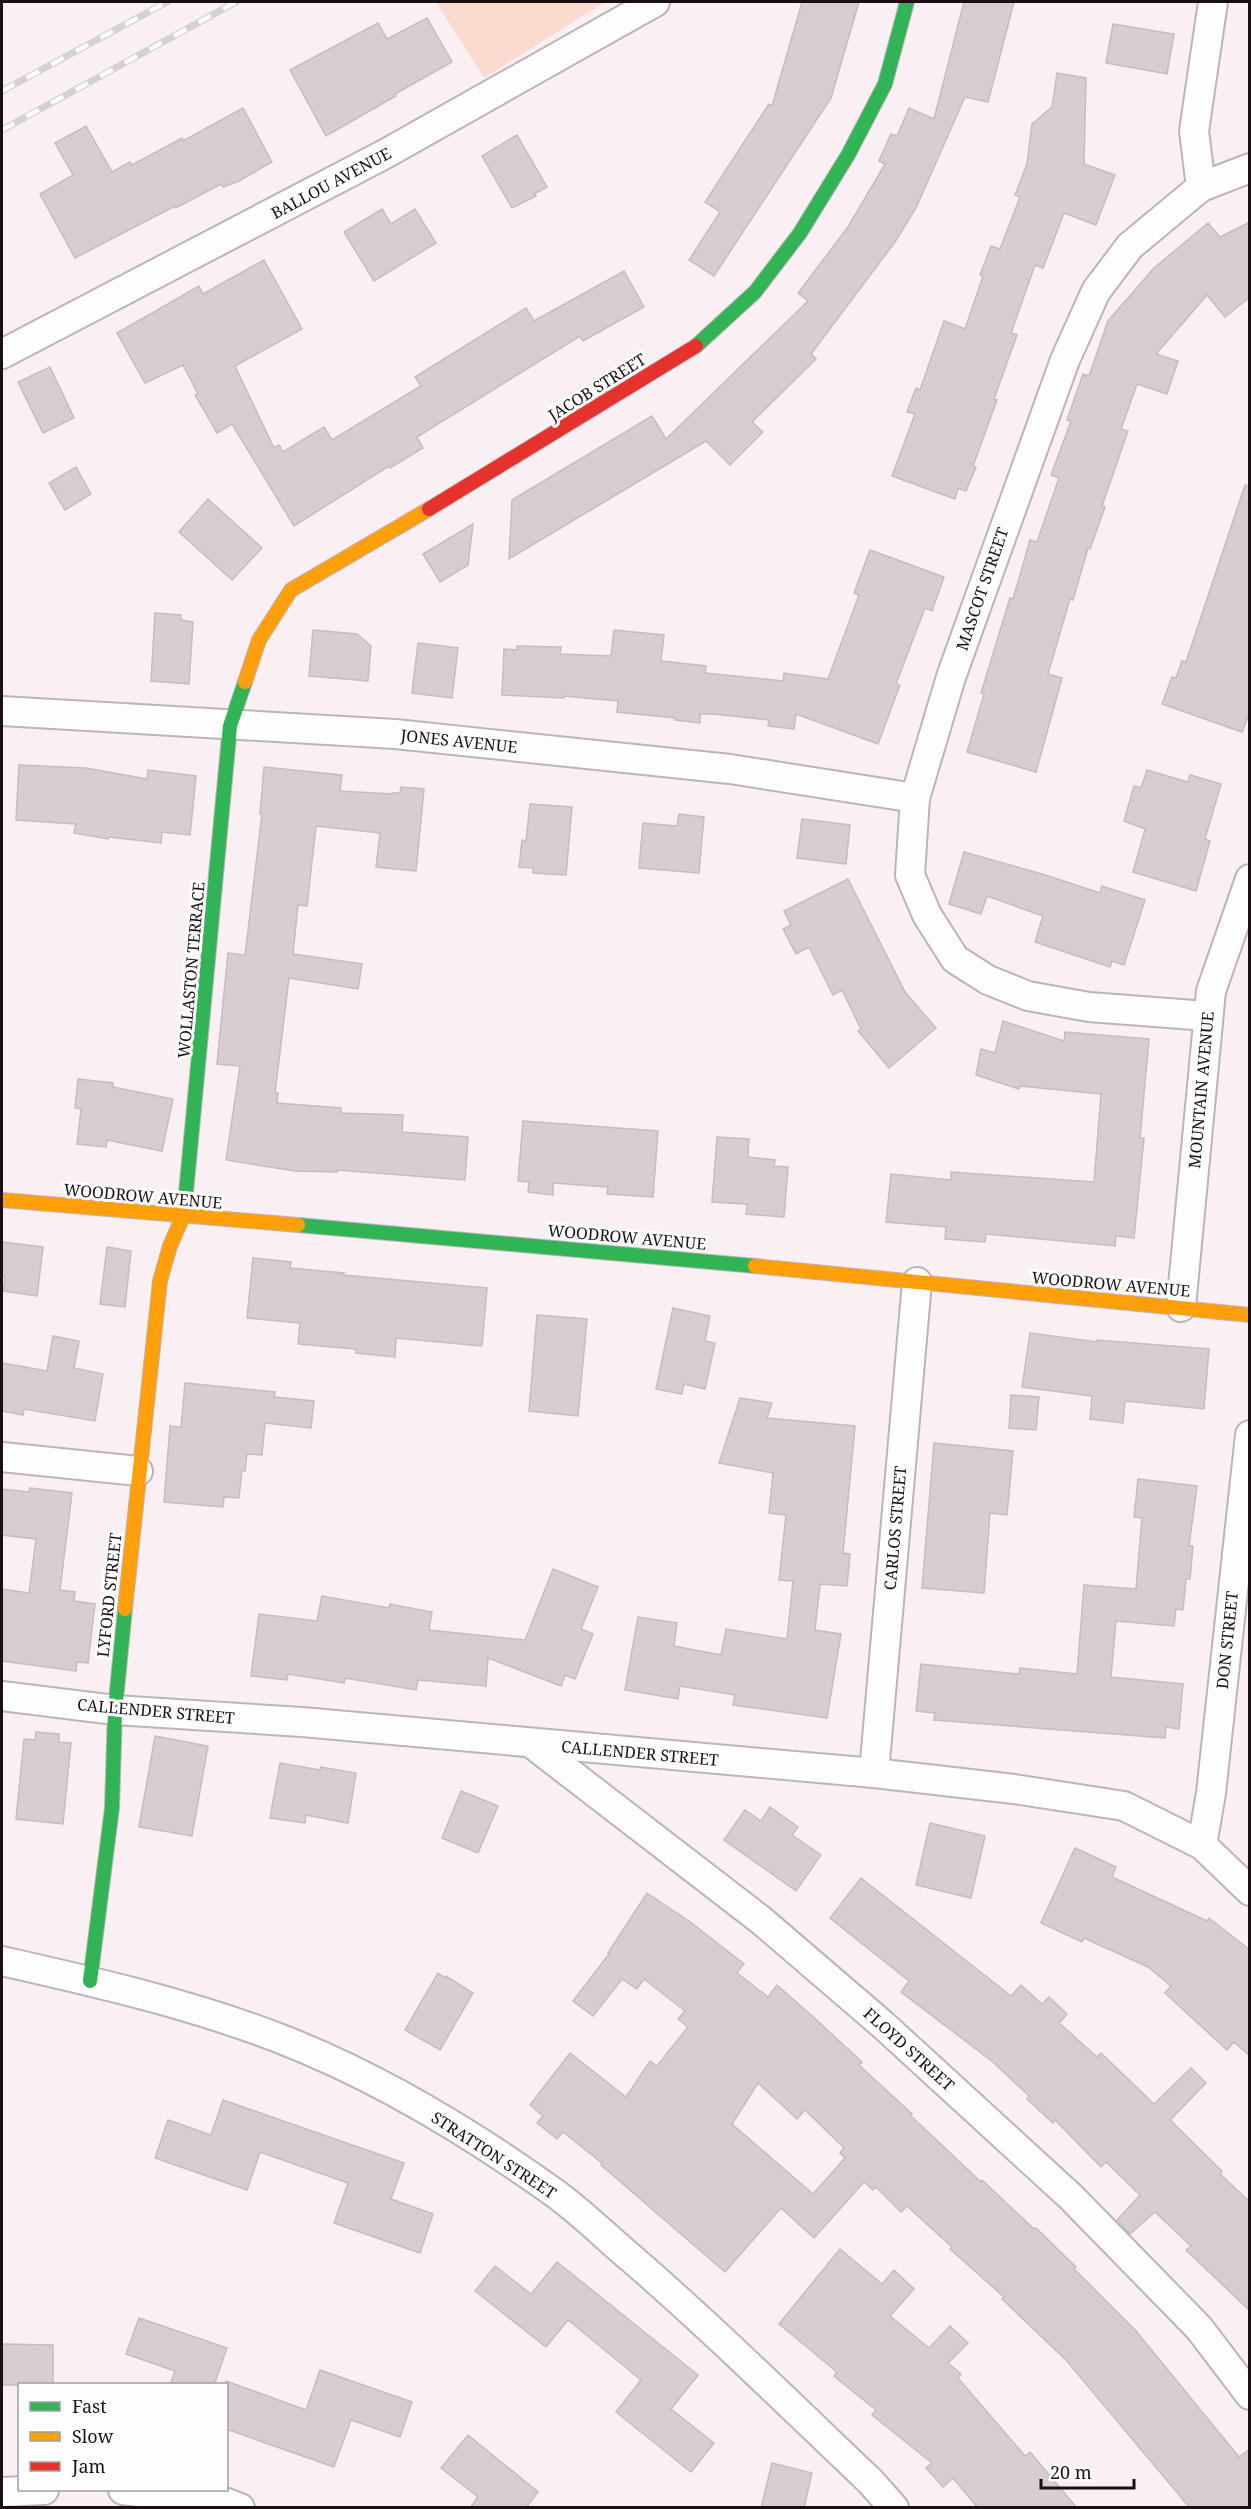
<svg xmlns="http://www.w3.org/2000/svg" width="1251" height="2509" font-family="'Noto Serif',serif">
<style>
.green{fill:#fbdbcf}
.building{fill:#d7cdd3;stroke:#c6bcc2;stroke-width:1.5;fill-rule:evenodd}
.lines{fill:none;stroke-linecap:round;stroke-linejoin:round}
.street-casing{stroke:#beb4b7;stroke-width:32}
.fast-casing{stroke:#beb4b7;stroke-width:16}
.slow-casing{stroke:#beb4b7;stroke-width:16}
.jam-casing{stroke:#beb4b7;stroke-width:16}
.street{stroke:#fefdfd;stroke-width:28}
.fast{stroke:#30b455;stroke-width:14}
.slow{stroke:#ff9f0a;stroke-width:14}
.jam{stroke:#e5322d;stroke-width:14}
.rail-casing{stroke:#d5d1d3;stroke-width:7}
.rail{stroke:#fefefe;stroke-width:4.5;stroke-dasharray:14;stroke-linecap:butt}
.labels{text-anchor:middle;stroke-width:6;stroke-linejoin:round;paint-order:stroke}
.street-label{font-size:16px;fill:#1b1014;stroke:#fefefe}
</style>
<rect width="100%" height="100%" fill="#faeff2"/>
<polygon class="green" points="436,2 605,2 484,78"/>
<g class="building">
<polygon points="802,2 859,2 831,98 714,276 689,260 720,212 705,202 769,104 772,106"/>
<polygon points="964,2 1014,2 988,102 965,97 916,208 895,242 811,354 816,359 752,422 763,432 730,465 706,441 509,559 512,500 652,416 666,439 808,301 798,293 848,227 885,164 879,161 891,134 897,136 909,108 934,119"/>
<polygon points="427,18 452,62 395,94 396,96 326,136 290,70 378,23 387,39"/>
<polygon points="1113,24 1174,34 1167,74 1106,63"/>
<polygon points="1057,73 1086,78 1084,164 1115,175 1096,225 1064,213 1043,268 1035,265 1011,333 1017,335 994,399 997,400 973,466 976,467 966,491 958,488 955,499 892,476 915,414 907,412 916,388 920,390 944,321 965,329 983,276 980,275 991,246 1000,249 1020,197 1015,195 1027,164 1032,124 1052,107"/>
<polygon points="243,108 272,162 239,181 223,187 221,184 176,208 175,206 75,258 40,194 73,175 55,143 86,126 112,172 130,162 132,165 182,138 183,141"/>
<polygon points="517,135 547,187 534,194 536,196 512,208 482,156"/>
<polygon points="382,209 391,224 415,209 436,243 374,281 344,232"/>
<polygon points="1250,222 1250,297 1225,317 1207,295 1156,354 1178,361 1167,394 1137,384 1121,429 1128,431 1102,506 1105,507 1090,549 1088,548 1073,600 1070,599 1048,674 1062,678 1036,772 967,752 984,694 981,693 1010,598 1013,599 1030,540 1037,542 1059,478 1051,475 1071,421 1067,420 1083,374 1089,376 1108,321 1154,268 1208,223 1220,237"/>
<polygon points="264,260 302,329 235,366 274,448 279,445 283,452 324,427 332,440 421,386 415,377 526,308 534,321 624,271 644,307 583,341 580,336 417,437 423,448 390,468 389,466 294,526 232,424 217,433 195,395 198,394 183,365 145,383 117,333 199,286 203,294"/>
<polygon points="50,367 74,418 43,433 18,382"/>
<polygon points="76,467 91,494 65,510 49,483"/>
<polygon points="1245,485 1250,486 1250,711 1242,732 1162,704 1172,677 1176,678 1182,661 1186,662"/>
<polygon points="208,499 262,548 232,580 179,532"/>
<polygon points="473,524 468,565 440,582 423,554"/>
<polygon points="870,550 944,577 932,611 925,608 896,684 900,685 878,744 796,714 794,729 768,726 769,720 714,714 700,714 700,723 675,720 675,718 617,712 618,701 564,696 564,698 502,695 504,649 517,650 517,646 561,647 560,654 611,656 614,630 664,635 661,661 706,666 705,673 783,681 784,673 828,679 859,595 854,593"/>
<polygon points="155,613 181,615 181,620 193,622 189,684 151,681"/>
<polygon points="313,630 357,634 371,646 368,681 309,676"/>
<polygon points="418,643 458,648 452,698 412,693"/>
<polygon points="19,765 86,768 147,779 148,770 196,776 190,835 162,832 161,843 109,837 108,839 74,833 76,824 16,820"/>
<polygon points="264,767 342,775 340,791 392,794 392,793 400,793 401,787 424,789 416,871 376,867 380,833 316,826 307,906 298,905 293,954 362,964 358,989 289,978 275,1093 278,1093 277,1103 341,1108 341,1113 403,1115 402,1132 468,1137 465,1180 337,1170 337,1172 295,1171 226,1160 240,1066 217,1064 228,953 245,955 262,814 260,814"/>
<polygon points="1147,770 1188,782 1190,775 1221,784 1205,839 1210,841 1196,891 1133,872 1145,829 1124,821 1134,786 1141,788"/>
<polygon points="530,804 572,807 566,875 533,873 533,868 519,867 522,840 526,841"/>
<polygon points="679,814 704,817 699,873 639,868 643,823 677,826"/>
<polygon points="802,819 850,825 846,864 797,858"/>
<polygon points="964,852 1042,874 1100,893 1102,886 1145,900 1124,965 1112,961 1110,967 1035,942 1043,916 987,896 981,914 949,904"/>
<polygon points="848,879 905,992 936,1028 889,1068 858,1031 861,1029 842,990 833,995 809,947 796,954 783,929 791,925 784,911"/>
<polygon points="1003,1021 1064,1041 1065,1032 1149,1039 1140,1138 1144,1138 1134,1238 1116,1236 1115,1246 986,1234 985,1242 945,1239 946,1227 886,1222 891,1174 951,1180 951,1172 1094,1182 1101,1094 1020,1086 1019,1089 976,1075 981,1049 995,1053"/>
<polygon points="78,1079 113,1083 113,1087 173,1099 162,1151 107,1140 106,1147 77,1144 81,1109 75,1108"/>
<polygon points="523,1121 658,1131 653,1197 607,1194 608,1187 553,1183 553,1195 528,1192 529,1182 518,1181"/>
<polygon points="717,1137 749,1139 748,1157 775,1160 774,1166 788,1167 784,1217 746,1214 747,1204 712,1202"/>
<polygon points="2,1242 43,1247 37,1296 3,1291 5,1277 2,1276"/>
<polygon points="107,1247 131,1251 125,1307 100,1304"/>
<polygon points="253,1258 291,1262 290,1268 344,1273 343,1275 487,1288 482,1346 396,1338 395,1357 356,1353 356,1349 298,1344 300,1323 247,1318"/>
<polygon points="673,1308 710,1316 705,1341 715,1343 705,1389 684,1384 682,1394 656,1389"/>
<polygon points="537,1315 587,1319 578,1416 529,1411"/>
<polygon points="1030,1333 1097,1342 1097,1340 1209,1349 1204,1409 1125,1401 1123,1423 1090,1419 1092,1396 1022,1387"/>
<polygon points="53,1336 79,1341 74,1368 103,1374 95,1421 24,1409 23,1415 2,1411 2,1363 47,1371"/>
<polygon points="185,1383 275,1392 274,1397 314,1401 311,1428 265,1423 262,1455 247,1454 245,1471 242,1470 239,1498 224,1497 223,1507 164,1502 170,1426 181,1427"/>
<polygon points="1011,1395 1039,1397 1036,1430 1009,1428"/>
<polygon points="740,1398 772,1403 767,1418 855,1426 843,1553 850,1554 847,1586 820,1584 815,1630 841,1634 827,1718 733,1705 735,1695 680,1686 678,1699 625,1690 638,1617 677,1623 674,1646 721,1655 726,1629 787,1639 793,1581 779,1580 786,1515 769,1513 773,1473 719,1463"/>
<polygon points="934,1443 1013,1451 1007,1515 990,1513 984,1593 922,1588"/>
<polygon points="1138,1479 1197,1486 1189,1546 1193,1546 1190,1579 1186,1579 1183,1610 1176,1609 1174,1626 1116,1621 1111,1677 1183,1684 1179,1729 1166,1727 1165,1738 934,1720 935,1713 916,1711 921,1664 1019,1674 1020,1668 1077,1674 1084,1585 1136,1589 1142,1518 1134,1517"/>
<polygon points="30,1488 72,1493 60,1590 75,1592 74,1601 95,1604 88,1663 77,1662 76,1671 2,1661 2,1589 29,1593 36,1539 2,1535 2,1489 29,1492"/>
<polygon points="553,1569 598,1587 581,1629 593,1634 575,1679 565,1675 561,1686 488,1658 486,1686 418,1680 416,1690 345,1678 344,1683 288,1674 287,1680 251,1676 259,1614 317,1621 322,1596 389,1608 390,1604 432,1612 429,1630 525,1640"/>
<polygon points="36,1732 59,1734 59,1742 71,1743 63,1824 16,1819 24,1739 35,1740"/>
<polygon points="155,1736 208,1746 192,1836 139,1827"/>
<polygon points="280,1763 320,1770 321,1767 356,1773 348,1823 306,1815 305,1823 270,1818"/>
<polygon points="461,1791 498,1806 478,1853 442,1838"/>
<polygon points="770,1807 798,1827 792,1835 821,1855 796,1891 724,1840 745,1810 761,1821"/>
<polygon points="930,1823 985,1836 971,1898 916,1885"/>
<polygon points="1075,1848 1116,1867 1112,1877 1207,1921 1209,1918 1250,1950 1250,2056 1234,2042 1227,2050 1165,1993 1171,1986 1148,1967 1084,1938 1082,1942 1041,1923"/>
<polygon points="861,1878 1011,1996 1021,1985 1042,2004 1049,1997 1067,2014 1059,2023 1097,2057 1101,2053 1154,2104 1191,2068 1206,2083 1170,2120 1222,2171 1220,2174 1250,2202 1250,2311 1186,2250 1191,2246 1155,2212 1130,2234 1117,2220 1140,2195 1106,2162 1101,2167 1055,2120 1053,2123 1027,2099 1029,2096 993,2062 901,1992 909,1981 830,1918"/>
<path d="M647 1893 689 1921 744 1964 737 1973 768 1997 777 1985 810 2014 862 2062 859 2065 912 2114 911 2116 981 2182 982 2180 1034 2229 1036 2228 1076 2267 1074 2269 1136 2331 1239 2457 1250 2449V2508H1190L1066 2360 1002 2299 1004 2297 950 2249 952 2247 907 2206 901 2212 876 2187 873 2190 864 2182 814 2238 781 2208 725 2272 601 2165 602 2163 563 2132 557 2139 537 2123 543 2116 530 2105 570 2053 626 2097 650 2061 657 2066 688 2027 678 2019 685 2011 644 1979 637 1989 622 1979 593 2016 573 2001 609 1954 608 1953ZM758 2083 797 2119 805 2110 844 2148 840 2153 845 2158 813 2194 732 2124Z"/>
<polygon points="438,1973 445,1978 446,1976 473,1993 440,2050 405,2030"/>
<polygon points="223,2100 404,2163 391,2199 433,2214 420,2253 334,2223 348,2183 260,2152 247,2190 155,2158 168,2120 211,2135"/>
<polygon points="840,2249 882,2284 894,2270 914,2289 890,2316 929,2348 950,2326 968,2343 948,2363 961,2374 958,2378 1025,2456 1030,2452 1077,2508 978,2508 953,2478 943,2487 926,2468 932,2463 872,2415 876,2410 834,2376 837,2372 779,2324"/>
<polygon points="557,2262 698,2375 671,2409 714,2443 691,2472 616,2412 641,2380 568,2320 546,2347 475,2291 495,2266 531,2294"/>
<polygon points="139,2318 227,2348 214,2385 170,2385 175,2371 126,2354"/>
<polygon points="2,2344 53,2345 53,2385 2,2385"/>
<polygon points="320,2370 412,2402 400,2437 351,2420 334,2467 226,2429 226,2381 306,2410"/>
<polygon points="468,2435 538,2492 526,2508 470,2508 478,2497 441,2468"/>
<polygon points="772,2463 812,2473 804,2508 761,2508"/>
</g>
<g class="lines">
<defs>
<g id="street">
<polyline points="1201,187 1250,168"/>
<polyline points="2,354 385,154 655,2"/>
<polyline points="2,711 395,734 730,769 915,798"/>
<polyline points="1207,1016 1089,1007 1028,996 988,980 955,959 927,915 910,875 915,798 951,677 1065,360 1096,291 1130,246 1201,187 1194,131 1213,2"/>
<polyline points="1181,1307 1211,991 1250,879"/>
<polyline points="2,1457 138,1471"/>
<polyline points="2,1696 115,1710 302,1722 874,1773 1014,1789 1124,1806 1202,1845 1250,1891"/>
<polyline points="531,1743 762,1921 882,2024 1071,2197 1199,2328 1250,2395"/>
<polyline points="874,1773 917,1282"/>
<polyline points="1202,1845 1211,1793 1250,1435"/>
<path d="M2 1961C95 1982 191 2004 281 2039 379 2077 471 2133 556 2194 582 2213 606 2237 631 2258 713 2329 791 2406 870 2481L894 2508"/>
<polyline points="123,2490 227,2503 240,2508"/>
<polyline points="2,2492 44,2490"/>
</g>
<g id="fast">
<polyline points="696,346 755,292 800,233 848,155 885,84 907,2"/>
<polyline points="184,1214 230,726 245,682"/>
<polyline points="298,1225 755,1266"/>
<polyline points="90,1981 112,1808 115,1710 125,1609"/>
</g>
<g id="slow">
<polyline points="245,682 259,640 291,590 429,509"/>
<polyline points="2,1200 298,1225"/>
<polyline points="755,1266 1250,1315"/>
<polyline points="125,1609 160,1281 170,1246 184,1214"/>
</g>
<polyline id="jam" points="429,509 696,346"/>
</defs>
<use href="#street" class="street-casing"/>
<use href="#fast" class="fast-casing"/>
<use href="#slow" class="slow-casing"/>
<use href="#jam" class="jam-casing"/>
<use href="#street" class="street"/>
<use href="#fast" class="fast"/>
<use href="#slow" class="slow"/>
<use href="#jam" class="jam"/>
<defs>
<g id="rail">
<polyline points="2,91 167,2"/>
<polyline points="2,130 236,2"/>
</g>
</defs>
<use href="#rail" class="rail-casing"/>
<use href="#rail" class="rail"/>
</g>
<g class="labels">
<g class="street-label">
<text transform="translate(331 183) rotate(-28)" y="6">BALLOU AVENUE</text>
<text transform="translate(597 387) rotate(-32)" y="6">JACOB STREET</text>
<text transform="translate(982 589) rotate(-71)" y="6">MASCOT STREET</text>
<text transform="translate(459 741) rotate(6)" y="6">JONES AVENUE</text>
<text transform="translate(191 970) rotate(-85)" y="6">WOLLASTON TERRACE</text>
<text transform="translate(1201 1090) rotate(-85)" y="6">MOUNTAIN AVENUE</text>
<text transform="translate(143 1196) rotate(5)" y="6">WOODROW AVENUE</text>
<text transform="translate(627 1237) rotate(5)" y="6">WOODROW AVENUE</text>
<text transform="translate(1111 1284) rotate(5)" y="6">WOODROW AVENUE</text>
<text transform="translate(895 1528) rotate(-85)" y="6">CARLOS STREET</text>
<text transform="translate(109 1595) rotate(-84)" y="6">LYFORD STREET</text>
<text transform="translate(1227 1640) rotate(-84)" y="6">DON STREET</text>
<text transform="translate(156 1711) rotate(5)" y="6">CALLENDER STREET</text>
<text transform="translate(640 1753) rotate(5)" y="6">CALLENDER STREET</text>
<text transform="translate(909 2049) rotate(42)" y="6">FLOYD STREET</text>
<text transform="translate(494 2155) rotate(33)" y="6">STRATTON STREET</text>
</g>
</g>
<rect width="1251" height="2509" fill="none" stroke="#1b1014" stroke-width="6"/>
<rect x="18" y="2383" width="210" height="108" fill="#fefefe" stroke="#a39fa0" stroke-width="1.5"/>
<rect x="30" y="2402" width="30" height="9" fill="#30b455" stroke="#a39fa0" stroke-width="1.5"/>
<text x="72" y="2413" font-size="18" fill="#1b1014">Fast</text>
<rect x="30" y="2432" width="30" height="9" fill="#ff9f0a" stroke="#a39fa0" stroke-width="1.5"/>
<text x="72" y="2443" font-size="18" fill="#1b1014">Slow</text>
<rect x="30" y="2462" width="30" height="9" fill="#e5322d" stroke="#a39fa0" stroke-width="1.5"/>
<text x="72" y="2473" font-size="18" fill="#1b1014">Jam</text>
<path d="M1041 2479v9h93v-9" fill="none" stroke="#1b1014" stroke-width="3"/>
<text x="1050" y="2479" font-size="18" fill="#1b1014" stroke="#fefefe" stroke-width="4.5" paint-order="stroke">20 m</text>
</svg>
